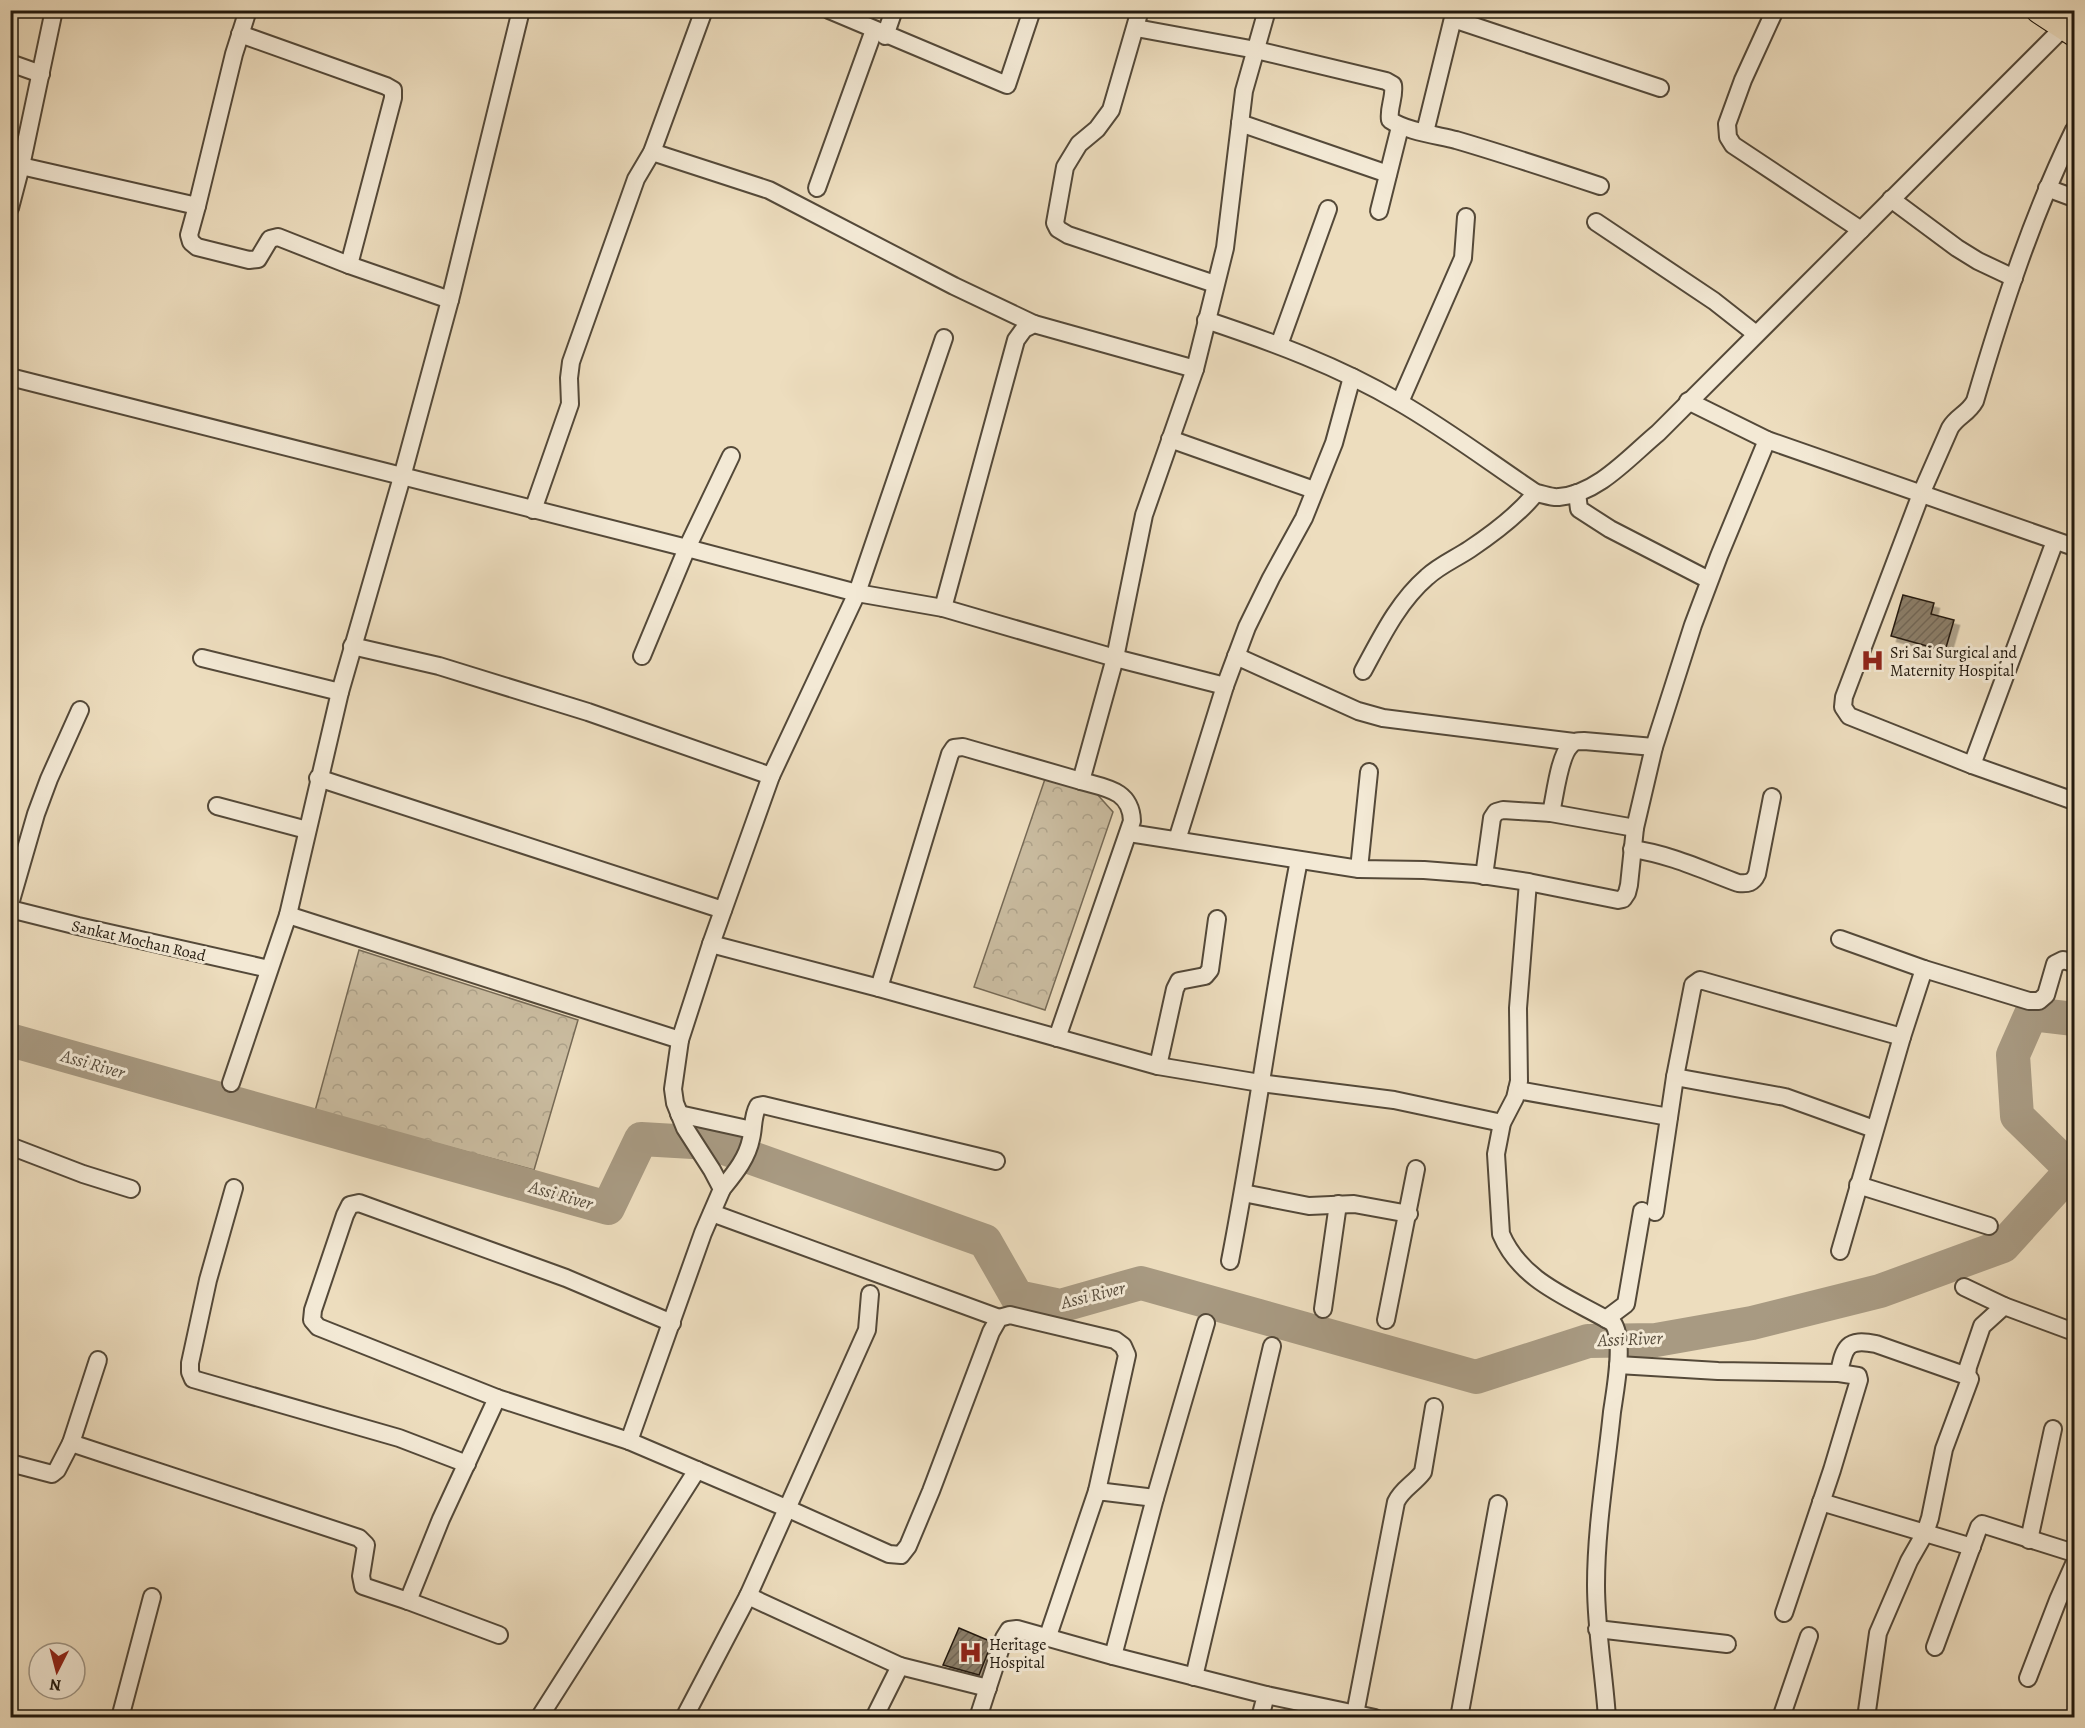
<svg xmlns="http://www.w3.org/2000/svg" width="2085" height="1728" font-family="Alegreya,serif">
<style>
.forest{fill:url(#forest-crowns);stroke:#766a56;stroke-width:1.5}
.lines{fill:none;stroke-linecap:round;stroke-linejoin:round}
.river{stroke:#a89a82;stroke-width:34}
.building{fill:url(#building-hatch);stroke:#21180d;stroke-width:1.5;filter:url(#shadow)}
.street-casing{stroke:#544939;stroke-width:20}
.primary-casing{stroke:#21180d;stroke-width:28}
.street{stroke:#f3e9d5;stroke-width:16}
.primary{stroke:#edddbe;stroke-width:26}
.labels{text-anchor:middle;stroke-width:6;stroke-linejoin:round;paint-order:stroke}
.poi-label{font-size:16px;fill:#21180d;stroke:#f3e9d5;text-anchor:start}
.street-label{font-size:16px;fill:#21180d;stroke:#f3e9d5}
.water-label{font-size:18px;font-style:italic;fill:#574c3c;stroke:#f3e9d5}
</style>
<defs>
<pattern id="forest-crowns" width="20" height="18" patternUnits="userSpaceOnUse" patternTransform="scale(1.5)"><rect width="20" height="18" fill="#cabca0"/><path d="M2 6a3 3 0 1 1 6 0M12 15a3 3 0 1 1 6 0" fill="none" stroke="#ada189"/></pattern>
<pattern id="building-hatch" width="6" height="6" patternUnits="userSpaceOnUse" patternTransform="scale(1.5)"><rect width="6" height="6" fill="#8b7e69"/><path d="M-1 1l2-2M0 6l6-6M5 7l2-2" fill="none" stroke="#716655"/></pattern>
<filter id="shadow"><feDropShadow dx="5.5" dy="5.5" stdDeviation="0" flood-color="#0004"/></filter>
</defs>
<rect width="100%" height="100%" fill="#edddbe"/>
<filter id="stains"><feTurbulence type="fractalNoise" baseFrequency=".00333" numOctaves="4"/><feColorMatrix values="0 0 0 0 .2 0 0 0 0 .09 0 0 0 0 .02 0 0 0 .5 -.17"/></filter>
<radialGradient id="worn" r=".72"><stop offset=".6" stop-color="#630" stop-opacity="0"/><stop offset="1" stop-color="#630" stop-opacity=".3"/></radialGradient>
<g class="forest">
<polygon points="1045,779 1096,793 1113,812 1045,1010 974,987"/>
<polygon points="359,950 578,1020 534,1170 315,1111"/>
</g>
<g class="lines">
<polyline class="river" points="10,1040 608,1208 641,1139 710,1143 985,1241 1017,1297 1060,1306 1141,1283 1476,1377 1588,1341 1656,1340 1752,1323 1880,1291 2003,1246 2072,1170 2017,1116 2013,1055 2031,1014 2074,1019"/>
</g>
<g class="building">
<polygon points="1903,595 1934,603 1931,614 1954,620 1945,651 1891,636"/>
<polygon points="959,1628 992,1642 979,1675 943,1665"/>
</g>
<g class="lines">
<defs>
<g id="street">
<polyline points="829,10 1007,85 1032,10"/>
<polyline points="1140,10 1111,110 1097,129 1079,144 1065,167 1055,223 1058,229 1068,235 1215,284"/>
<polyline points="1775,10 1743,80 1727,124 1728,137 1733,145 1861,230"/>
<polyline points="1453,19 1660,88"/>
<path d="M1136 28 1256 50 1386 81 1393 85C1395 97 1388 108 1390 120 1406 131 1436 135 1456 140 1504 154 1552 170 1600 186"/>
<polyline points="240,34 386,86 393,90 393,98 349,265"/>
<polyline points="885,36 894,10"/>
<polyline points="10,63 41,74"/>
<polyline points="1240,123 1388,174"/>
<polyline points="1425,132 1455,10"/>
<polyline points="652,152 769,190 954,286 1034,324"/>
<polyline points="21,166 197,206 189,235 191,242 197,247 249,260 258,259 270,239 278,237 349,265 450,300"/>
<polyline points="817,188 874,30"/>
<polyline points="2047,188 2074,198"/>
<polyline points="1891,199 1957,248 1978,261 2014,278"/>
<polyline points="197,206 234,54 248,10"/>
<polyline points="10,208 21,166 54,10"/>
<polyline points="1379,211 1400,127"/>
<polyline points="1596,222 1714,301 1756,334"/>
<path d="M1206 320C1272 342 1338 366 1399 402 1446 429 1491 463 1536 493 1543 494 1552 498 1559 497 1598 494 1630 456 1658 433L2074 17"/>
<polyline points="1279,345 1328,209"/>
<polyline points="10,377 687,548 857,593 943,608 1115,658 1225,686 1177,840"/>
<polyline points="1688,401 1767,440 2074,547"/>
<polyline points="1400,402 1463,258 1466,217"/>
<polyline points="1170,439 1314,490"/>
<polyline points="1577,493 1579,509 1610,529 1709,580"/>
<polyline points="533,510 570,404 569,378 571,362 636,179 652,152 704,10"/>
<path d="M2055 541 1972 765 1849 716 1843 707 1844 697 1921 494 1950 428C1957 416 1968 414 1975 401 2002 309 2032 216 2074 130"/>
<polyline points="943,608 1016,340 1024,329 1034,324 1195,369"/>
<polyline points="352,646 439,666 588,712 771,776"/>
<polyline points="642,656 687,548 731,456"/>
<polyline points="1236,656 1358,711 1383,718 1574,742"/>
<polyline points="202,658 340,692"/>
<path d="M1363 671C1381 638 1398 602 1427 577 1440 565 1455 559 1470 549 1494 533 1517 516 1536 493"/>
<polyline points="1225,686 1247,627 1271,578 1304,518 1334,443 1352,377"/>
<polyline points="1972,765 2074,801"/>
<polyline points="318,778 723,910"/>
<polyline points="217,806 307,830"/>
<path d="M1551 813C1555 796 1559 757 1570 746 1574 741 1578 741 1584 741L1654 747"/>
<polyline points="1129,833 1359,869 1424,870 1475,874 1528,882 1618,900 1623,899 1627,893 1629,885 1635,828 1654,747 1693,625 1719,556 1767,440"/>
<path d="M1632 849C1669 854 1703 870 1738 883 1748 884 1753 883 1757 874L1772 797"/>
<polyline points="1359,869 1369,772"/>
<polyline points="1484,876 1492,818 1496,812 1503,810 1551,813 1635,828"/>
<path d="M1528 882 1518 1008 1519 1081 1515 1098 1502 1123 1496 1154 1501 1234C1522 1283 1571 1298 1613 1323 1625 1340 1615 1391 1612 1412 1606 1470 1596 1528 1596 1585 1596 1630 1604 1673 1607 1718"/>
<polyline points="10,904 36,814 49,779 80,710"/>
<polyline points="10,909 78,926 269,969"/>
<polyline points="288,915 680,1040"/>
<polyline points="1840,939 1924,969 2029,1001 2039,1001 2046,995 2055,964 2063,960 2074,963"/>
<polyline points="711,944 879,988 1158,1066 1260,1083 1394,1100 1502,1123"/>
<polyline points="879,988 950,754 954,748 963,747 1081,781"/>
<path d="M1057 1038 1132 821C1131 790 1106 788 1081 781L1115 658 1144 515 1195 369 1225 248 1244 91 1267 10"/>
<polyline points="1158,1066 1175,989 1179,981 1205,976 1210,970 1217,919"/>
<polyline points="1675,1077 1693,985 1700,980 1902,1037"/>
<polyline points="231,1083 288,915 340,692 402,477 450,300 521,10"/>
<polyline points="1517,1090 1669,1117"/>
<polyline points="679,1114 752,1130"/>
<polyline points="10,1146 83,1174 131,1189"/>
<polyline points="1858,1185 1989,1226"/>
<polyline points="234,1188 208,1280 190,1363 190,1372 193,1379 399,1438 467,1464"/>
<path d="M722 1189C734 1174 747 1159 751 1139 754 1128 752 1117 758 1106L763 1105 996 1161"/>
<polyline points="1243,1193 1309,1206 1354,1204 1409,1214"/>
<polyline points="1655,1212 1675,1077 1785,1097 1874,1129"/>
<polyline points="712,1213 999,1318"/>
<polyline points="1840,1251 1902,1037 1924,969"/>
<path d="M1230 1261C1256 1127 1273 993 1299 860"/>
<polyline points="1964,1287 2004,1306 2074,1332"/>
<polyline points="1323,1309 1338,1204"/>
<polyline points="1606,1319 1626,1304 1642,1211"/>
<polyline points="1386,1320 1416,1169"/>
<polyline points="672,1323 566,1278 359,1203 350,1205 345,1215 313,1310 312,1320 318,1327 497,1398 629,1441 793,1511 889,1554 901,1555 908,1546 931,1491 991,1332 999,1318 1010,1315 1115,1340 1123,1346 1127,1355 1097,1491"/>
<polyline points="1618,1365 1718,1371 1839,1373 1858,1376 1859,1380 1832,1470 1784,1613"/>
<path d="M1839 1373C1844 1347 1847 1338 1876 1344L1967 1376 1970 1379 1944 1449 1930 1518 1925 1533 1909 1561 1878 1633 1867 1711"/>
<polyline points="1967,1376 1968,1367 1982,1326 2004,1306"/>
<polyline points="497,1398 441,1519 408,1601 499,1635"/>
<polyline points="629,1441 703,1233 722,1189 712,1170 685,1128 675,1103 673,1089 680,1040 711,944 771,776 857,593 944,338"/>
<polyline points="71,1443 98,1360"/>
<polyline points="10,1463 52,1474 57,1470 71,1443 359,1538 366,1545 361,1576 363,1586 408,1601"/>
<polyline points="1821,1502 1972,1547"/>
<polyline points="2029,1540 2053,1429"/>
<polyline points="748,1596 900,1666 874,1718"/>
<polyline points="1597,1629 1727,1644"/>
<polyline points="1048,1636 1097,1491 1155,1498"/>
<polyline points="1935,1647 1979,1527 1982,1524 2074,1553"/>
<polyline points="1113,1656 1155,1498 1206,1323"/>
<polyline points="900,1666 988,1688"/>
<polyline points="1194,1677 1272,1346"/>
<polyline points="2028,1678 2058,1600 2074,1564"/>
<polyline points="1266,1695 1375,1718"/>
<path d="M1355 1714 1396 1502C1402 1489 1414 1484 1423 1472L1434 1407"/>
<polyline points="120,1718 152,1597"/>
<polyline points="539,1718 697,1470"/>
<polyline points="684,1718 748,1596 867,1330 870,1294"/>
<polyline points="978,1718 1004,1638 1009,1630 1017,1629 1113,1656 1266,1695 1260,1718"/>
<polyline points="1459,1718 1498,1504"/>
<polyline points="1781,1718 1809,1636"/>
</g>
<polyline id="primary" points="2039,10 2074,33"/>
</defs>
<use href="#street" class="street-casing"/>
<use href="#primary" class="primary-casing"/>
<use href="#street" class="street"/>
<use href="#primary" class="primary"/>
</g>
<defs>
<symbol id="hospital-bare" viewBox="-9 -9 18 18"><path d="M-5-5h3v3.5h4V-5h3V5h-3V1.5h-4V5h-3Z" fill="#8f2418" stroke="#f3e9d5" stroke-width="2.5" paint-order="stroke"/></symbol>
</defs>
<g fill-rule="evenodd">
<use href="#hospital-bare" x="1856" y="644" width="33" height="33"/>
<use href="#hospital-bare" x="954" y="1636" width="33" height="33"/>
</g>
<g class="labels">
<g class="poi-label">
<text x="1890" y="658">Sri Sai Surgical and<tspan x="1890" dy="18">Maternity Hospital</tspan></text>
<text x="989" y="1650">Heritage<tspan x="989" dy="18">Hospital</tspan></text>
</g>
<g class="street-label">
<text transform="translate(139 940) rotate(13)" y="6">Sankat Mochan Road</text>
</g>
<g class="water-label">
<text transform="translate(93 1064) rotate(16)" y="6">Assi River</text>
<text transform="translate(561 1195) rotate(16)" y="6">Assi River</text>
<text transform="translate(1093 1295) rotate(-14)" y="6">Assi River</text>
<text transform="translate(1630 1339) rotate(-2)" y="6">Assi River</text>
</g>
</g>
<rect width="2085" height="1728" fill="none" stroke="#edddbe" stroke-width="36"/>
<rect x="12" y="12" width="2061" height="1704" fill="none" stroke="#21180d" stroke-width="3"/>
<rect x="18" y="18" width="2049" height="1692" fill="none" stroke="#21180d" stroke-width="1.5"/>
<g transform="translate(57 1671) rotate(186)"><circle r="28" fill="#f3e9d5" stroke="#9f9585" stroke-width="1.5"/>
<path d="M0-4.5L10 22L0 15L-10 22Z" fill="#8f2418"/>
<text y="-9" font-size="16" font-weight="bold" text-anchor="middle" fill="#21180d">N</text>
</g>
<rect width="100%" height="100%" filter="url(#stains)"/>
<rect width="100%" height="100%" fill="url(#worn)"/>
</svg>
